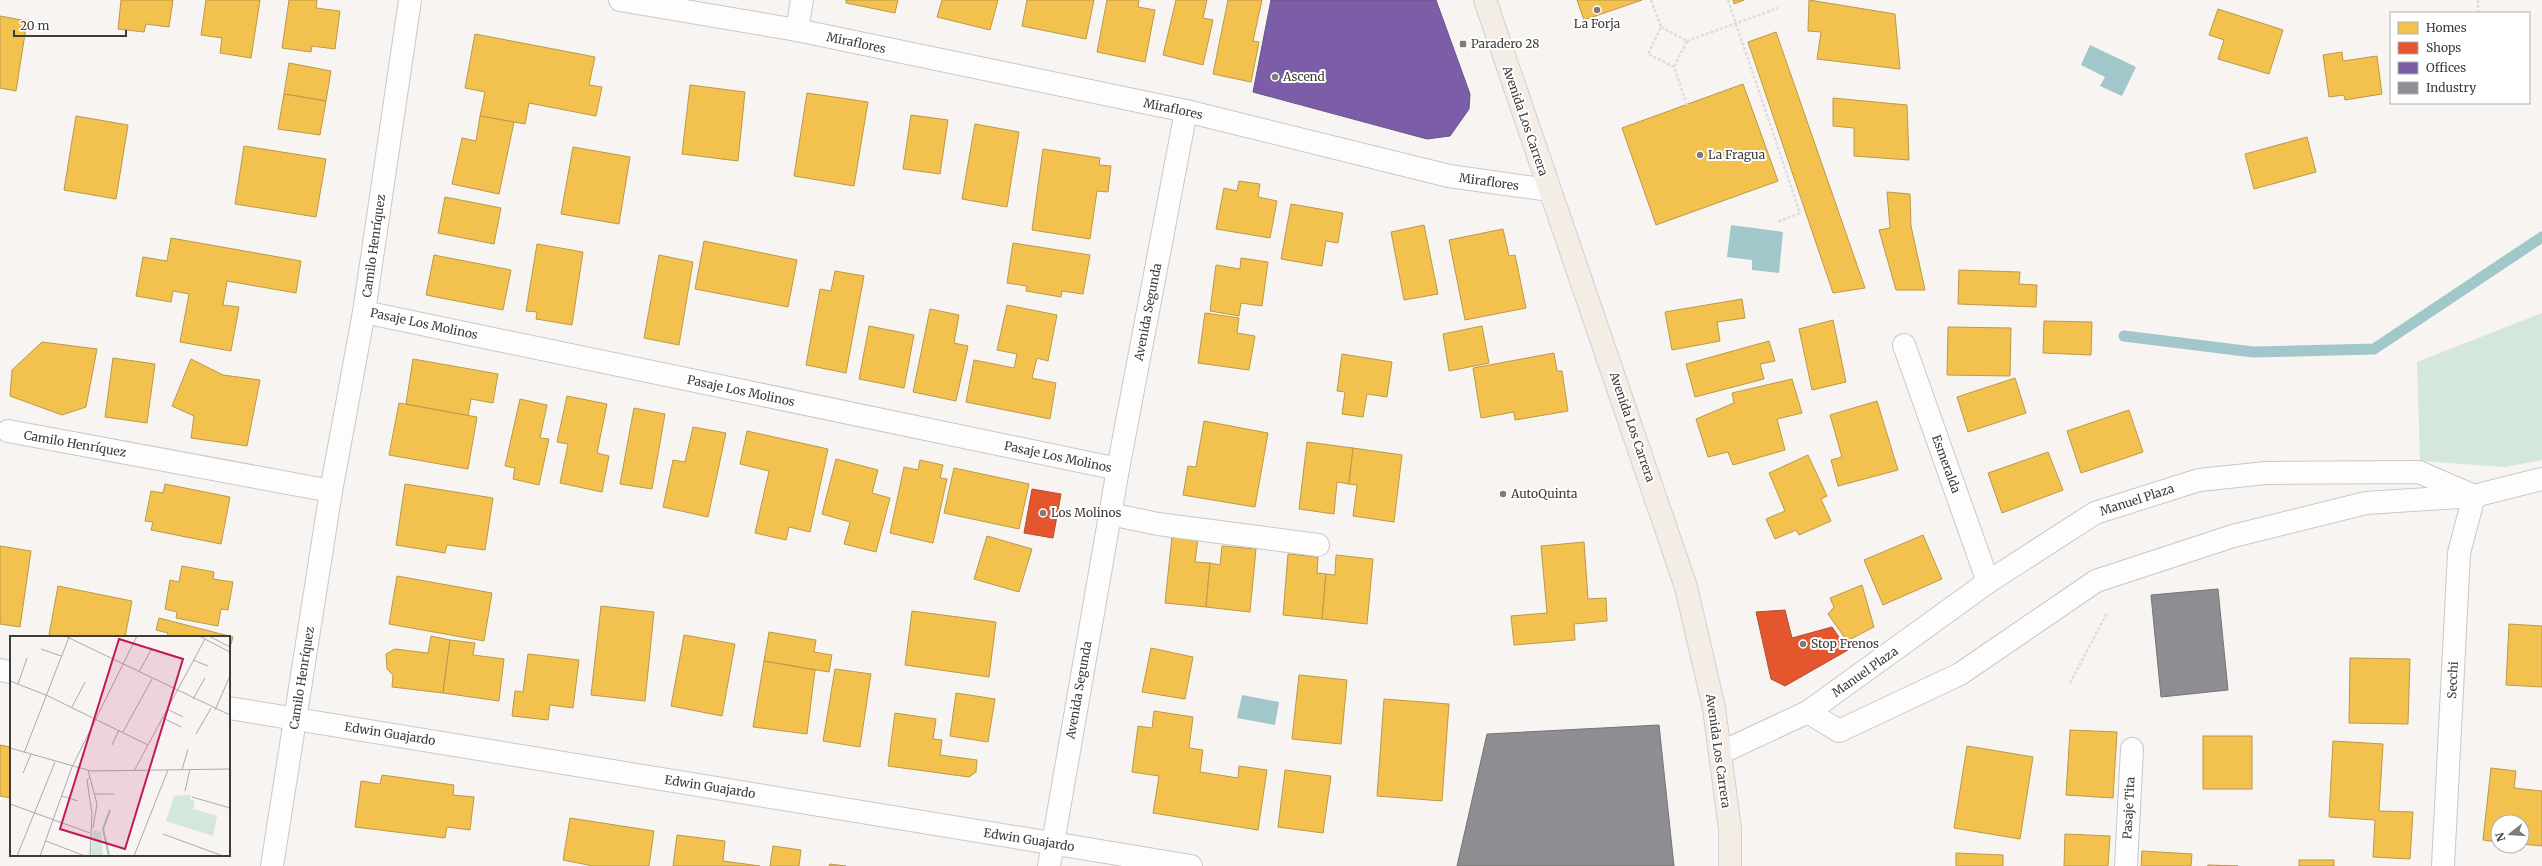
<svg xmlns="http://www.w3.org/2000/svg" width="2542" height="866" font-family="Merriweather,serif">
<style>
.green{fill:#d3e7da}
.water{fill:#a2c7cb}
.homes{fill:#f2c14e;stroke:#bc9948}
.shops{fill:#e4572e;stroke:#b24f31}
.offices{fill:#7b5ea7;stroke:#695486}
.industry{fill:#8d8d92;stroke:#757577}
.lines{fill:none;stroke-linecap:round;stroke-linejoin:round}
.stream{stroke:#a2c7cb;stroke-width:11}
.minor-casing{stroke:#cac8c6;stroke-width:24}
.primary-casing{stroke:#d1d0cf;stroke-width:24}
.path{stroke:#dedddc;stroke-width:2.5;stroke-dasharray:3 2;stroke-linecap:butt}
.minor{stroke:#fefdfd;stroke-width:22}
.primary{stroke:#f3ede6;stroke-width:22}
.poi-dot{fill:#7f7c79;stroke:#fff;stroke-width:1.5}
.labels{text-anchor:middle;stroke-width:4;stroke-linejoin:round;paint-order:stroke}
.poi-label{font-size:12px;fill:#3e3c39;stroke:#fff;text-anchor:start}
.street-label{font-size:12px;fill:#3e3c39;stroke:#fff}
.inset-river{fill:none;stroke:#a2c7cb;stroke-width:2}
.inset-road{fill:none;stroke:#adaaa7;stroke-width:1}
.view{fill:#c2185b;fill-opacity:0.15;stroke:#c2185b;stroke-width:2}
.inset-edge{fill:none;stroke:#3e3c39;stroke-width:2}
</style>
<rect width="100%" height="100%" fill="#f7f4f1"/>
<polygon class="green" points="2542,313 2542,460 2505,467 2420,461 2417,362"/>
<g class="water">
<polygon points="2090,45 2136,67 2122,96 2100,86 2105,77 2081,65"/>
<polygon points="1731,225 1783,232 1779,273 1752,270 1752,260 1727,257"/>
<polygon points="1242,695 1279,702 1275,725 1237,718"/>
</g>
<g class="homes">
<polygon points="121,0 173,0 169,27 146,24 144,32 118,29"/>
<polygon points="206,0 260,0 251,58 220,53 222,38 201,35"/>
<polygon points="289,0 317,0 316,8 340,11 335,49 312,46 311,52 282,48"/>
<polygon points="846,0 898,0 895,13 846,3"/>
<polygon points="942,0 998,0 990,30 937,17"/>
<polygon points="1027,0 1094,0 1086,39 1022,26"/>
<polygon points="1107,0 1139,0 1138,7 1155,10 1145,62 1097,52"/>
<polygon points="1176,0 1207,0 1203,18 1213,20 1203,65 1163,55"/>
<polygon points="1228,0 1262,0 1253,41 1259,42 1251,82 1213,74"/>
<polygon points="1577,0 1642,0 1584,20"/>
<polygon points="1733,0 1744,0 1734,4"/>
<polygon points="1809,0 1895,14 1900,69 1817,59 1821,32 1808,31"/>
<polygon points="2218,9 2283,30 2269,74 2218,59 2224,40 2209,35"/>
<polygon points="0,16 27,21 16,91 0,88"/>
<polygon points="1776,32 1865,288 1833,293 1748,42"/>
<polygon points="475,34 595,57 589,85 602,87 596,116 529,103 525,124 480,116 485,92 465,88"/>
<polygon points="2342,52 2343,61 2377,56 2382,94 2345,100 2344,95 2329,97 2323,55"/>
<polygon points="289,63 331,71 326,101 284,94"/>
<polygon points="1743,84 1778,181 1656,225 1622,128"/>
<polygon points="690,85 745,92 738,161 682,154"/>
<polygon points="807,93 868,102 854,186 794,176"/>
<polygon points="284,94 326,101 320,135 278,129"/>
<polygon points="1833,98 1907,105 1909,160 1854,156 1854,128 1833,126"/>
<polygon points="911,115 948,120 940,174 903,169"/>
<polygon points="76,116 128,125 116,199 64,190"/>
<polygon points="480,116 514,122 499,194 452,184 462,138 476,141"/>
<polygon points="975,124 1019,132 1007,207 962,199"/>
<polygon points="2307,137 2316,172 2254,189 2245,154"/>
<polygon points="244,146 326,159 316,217 235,204"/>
<polygon points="573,147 630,157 619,224 561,214"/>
<polygon points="1043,149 1100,158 1099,165 1111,166 1108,192 1097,191 1090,239 1032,230"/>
<polygon points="1239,181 1260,184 1258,197 1277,201 1270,238 1216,229 1224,188 1237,191"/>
<polygon points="1887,192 1910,194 1911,226 1925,290 1896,290 1879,230 1890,228"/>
<polygon points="445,197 501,208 494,244 438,233"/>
<polygon points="1291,204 1343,213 1338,243 1326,241 1322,266 1281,259"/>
<polygon points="1424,225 1438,294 1404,300 1391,232"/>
<polygon points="1503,229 1509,256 1515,255 1526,308 1465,320 1449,240"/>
<polygon points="171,238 301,261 296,293 227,281 223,305 239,307 231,351 180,342 189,294 173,291 171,302 136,296 143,257 167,261"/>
<polygon points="704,241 797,260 788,307 695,289"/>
<polygon points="1013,243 1090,255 1083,294 1062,291 1061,297 1026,291 1027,286 1007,283"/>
<polygon points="537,244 583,252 572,325 536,319 537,312 526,311"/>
<polygon points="434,255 511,270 503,310 426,295"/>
<polygon points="659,255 693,262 679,345 644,338"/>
<polygon points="1241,258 1268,262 1262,306 1241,303 1239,316 1210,311 1216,265 1240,269"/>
<polygon points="1959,270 2020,272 2019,284 2037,285 2036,307 1958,304"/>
<polygon points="835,271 864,276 846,373 806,365 820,289 831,291"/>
<polygon points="1742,299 1745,318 1717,322 1720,341 1672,350 1665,312"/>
<polygon points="1007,305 1057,315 1048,361 1037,358 1032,378 1056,383 1050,419 966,402 974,360 1014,368 1017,354 997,350"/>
<polygon points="930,309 959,315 954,343 968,346 956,401 913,392"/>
<polygon points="1205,313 1239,318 1237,333 1255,336 1249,370 1198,363"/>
<polygon points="1833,320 1846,382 1812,390 1799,329"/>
<polygon points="2044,321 2092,322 2091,355 2043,353"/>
<polygon points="869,326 914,335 904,388 859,379"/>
<polygon points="1482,326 1489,363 1449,371 1443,334"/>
<polygon points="1948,327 2011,328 2010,376 1947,375"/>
<polygon points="1769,341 1775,361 1760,364 1764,379 1695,397 1686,364"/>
<polygon points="42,342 97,349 86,407 62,415 10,396 12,370"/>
<polygon points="1554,353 1557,371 1562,371 1568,411 1515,420 1514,412 1481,418 1473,368"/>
<polygon points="1342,354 1392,362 1387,397 1367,394 1363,417 1342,414 1345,392 1337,391"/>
<polygon points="113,358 155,364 147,423 105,417"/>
<polygon points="191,359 223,375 260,380 247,446 191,438 194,416 172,406"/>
<polygon points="413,359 498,374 493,403 471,399 468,416 406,404"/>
<polygon points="2015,378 2026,413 1968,432 1957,397"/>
<polygon points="1792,379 1802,413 1777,419 1785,450 1733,465 1728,452 1708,457 1696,419 1734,403 1732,393"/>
<polygon points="567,396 607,404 597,453 609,456 602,492 560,483 568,444 557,442"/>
<polygon points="520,399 547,405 540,438 549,439 539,485 513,479 515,468 505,466"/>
<polygon points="1877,401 1898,470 1838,486 1831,460 1842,457 1830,415"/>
<polygon points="399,403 477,417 468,469 389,455"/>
<polygon points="634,408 665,414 652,489 620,484"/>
<polygon points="2129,410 2143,452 2081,473 2067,431"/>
<polygon points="1204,421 1268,433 1255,507 1183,495 1188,466 1196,467"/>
<polygon points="693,427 726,433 708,517 663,507 673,460 685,462"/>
<polygon points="747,431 828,449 810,532 789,527 786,540 755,533 769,471 740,464"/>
<polygon points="1307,442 1353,448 1349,484 1337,482 1334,514 1299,509"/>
<polygon points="1353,448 1402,455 1394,522 1353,516 1357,485 1349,484"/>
<polygon points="2048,452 2063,490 2002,513 1988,473"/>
<polygon points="1808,455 1827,496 1821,499 1831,521 1799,535 1796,530 1775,539 1766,519 1785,511 1769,473"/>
<polygon points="836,459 878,470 872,493 890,498 876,552 844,544 850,522 822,514"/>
<polygon points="920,460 943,465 940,478 947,479 933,543 890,533 904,467 918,470"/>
<polygon points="954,468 1029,484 1019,529 944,513"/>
<polygon points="165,484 230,497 221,544 151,530 153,522 145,521 151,491 163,493"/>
<polygon points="405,484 493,498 485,550 447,545 445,553 396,545"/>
<polygon points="1923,535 1942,579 1883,605 1864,560"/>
<polygon points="987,536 1032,549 1019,592 974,579"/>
<polygon points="1172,536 1198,539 1195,562 1210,563 1206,607 1165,603"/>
<polygon points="1584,542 1588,599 1606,598 1607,621 1574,624 1575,640 1514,645 1511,616 1547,613 1541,546"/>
<polygon points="0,546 31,551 20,627 0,624"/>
<polygon points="1222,546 1256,549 1250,612 1206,607 1210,563 1220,565"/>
<polygon points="1288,554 1318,557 1317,573 1326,574 1322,619 1283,615"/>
<polygon points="1336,555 1373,559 1367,624 1322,619 1326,574 1335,575"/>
<polygon points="182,566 214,572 213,579 233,582 228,610 221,609 218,626 176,618 177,612 165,609 170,580 179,582"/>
<polygon points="397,576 492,593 484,641 389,624"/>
<polygon points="1862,585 1874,627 1847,641 1828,614 1834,607 1830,598"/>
<polygon points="58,586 132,601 125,637 60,637 49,635"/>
<polygon points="601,606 654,612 645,701 591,695"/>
<polygon points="912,611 996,622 989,677 905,665"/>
<polygon points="159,618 233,637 229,651 229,637 167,637 168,633 156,630"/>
<polygon points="2509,624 2542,626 2542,687 2506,685"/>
<polygon points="769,632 816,640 814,652 832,655 829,672 764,661"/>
<polygon points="684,635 735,644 722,716 671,706"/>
<polygon points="431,636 450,640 443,693 392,687 393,675 387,669 386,654 395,649 428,653"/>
<polygon points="450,640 475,643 473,655 504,659 499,701 443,693"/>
<polygon points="1151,648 1193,657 1185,699 1142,692"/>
<polygon points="528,654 579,660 573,708 550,705 548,720 512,716 515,691 523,692"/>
<polygon points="2350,658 2410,659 2408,724 2349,723"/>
<polygon points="764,661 815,670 807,734 753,727"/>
<polygon points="835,669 871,674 860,747 823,741"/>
<polygon points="1299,675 1347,680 1341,744 1292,739"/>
<polygon points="956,693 995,699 988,742 950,736"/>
<polygon points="1384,699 1449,704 1442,801 1377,796"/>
<polygon points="1154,711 1193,717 1189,748 1203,750 1200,772 1238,778 1239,766 1267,770 1258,830 1153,813 1159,776 1132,772 1138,726 1152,728"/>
<polygon points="895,713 936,719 933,739 942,740 940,755 977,760 976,772 969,777 888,766"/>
<polygon points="2070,730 2117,732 2113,798 2066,795"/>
<rect x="2203" y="736" width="49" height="53"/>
<polygon points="2333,741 2383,744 2379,811 2413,812 2410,859 2373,857 2375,820 2329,817"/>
<polygon points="0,745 11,747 11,798 0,796"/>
<polygon points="1967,746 2033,757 2020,839 1954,828"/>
<polygon points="2491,768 2516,771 2514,788 2542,791 2542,846 2522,844 2522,822 2498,822 2498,842 2483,840"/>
<polygon points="1285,770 1331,776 1323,833 1278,827"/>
<polygon points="382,775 454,785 453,795 474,797 470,830 447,827 445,838 355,827 361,781 380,784"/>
<polygon points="570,818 654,831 649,866 593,866 563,860"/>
<polygon points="2065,834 2110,836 2108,866 2064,866"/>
<polygon points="677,835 725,841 723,861 760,866 673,866"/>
<polygon points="773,846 801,850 799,866 770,866"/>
<polygon points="2142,851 2192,854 2191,866 2141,866"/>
<polygon points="1956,853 2003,855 2003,866 1956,866"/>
<rect x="2299" y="860" width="35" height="6"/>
<polygon points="830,864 846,866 829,866"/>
<polygon points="2208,865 2238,866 2207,866"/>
</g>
<g class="shops">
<polygon points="1032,489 1061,494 1053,538 1024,533"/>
<polygon points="1785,610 1792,638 1832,627 1848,650 1785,686 1771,679 1756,612"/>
</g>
<polygon class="offices" points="1271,0 1436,0 1470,94 1469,109 1450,136 1427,139 1253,92"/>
<g class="industry">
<polygon points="2218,589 2228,690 2161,697 2151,595"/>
<polygon points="1659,725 1674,866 1457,866 1487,734"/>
</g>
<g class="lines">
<polyline class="stream" points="2124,336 2253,352 2374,349 2542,237"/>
<defs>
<g id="minor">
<polyline points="620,0 797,30 1186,111 1449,176 1549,190"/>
<polyline points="797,30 802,0"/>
<polyline points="364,312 1118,469"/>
<polyline points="1904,345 1988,582"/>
<polyline points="8,431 331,491"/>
<polyline points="1110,514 1158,524 1318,545"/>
<polyline points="0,670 11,672"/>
<polyline points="229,708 1191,866"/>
<polyline points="1808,712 1839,731 1960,674 2096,581 2233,536 2366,503 2474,496 2542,479"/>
<polyline points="1720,753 1808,712 1988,582 2095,513 2199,480 2266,473 2419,472 2474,496"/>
<polyline points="272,866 331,491 364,312 410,0"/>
<polyline points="1049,866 1118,469 1186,111"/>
<polyline points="2126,866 2132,749"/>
<polyline points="2443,866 2459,553 2474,496"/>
</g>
<polyline id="primary" points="1485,0 1686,587 1714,708 1730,829 1730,866"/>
</defs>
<use href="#minor" class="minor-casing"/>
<use href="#primary" class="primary-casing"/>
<g class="path">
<polyline points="1651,0 1661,27 1648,54 1674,67 1687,105"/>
<polyline points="1728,0 1800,213 1777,222"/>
<polyline points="2478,13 2478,0"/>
<polyline points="1661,27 1687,41 1674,67"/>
<polyline points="1687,41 1778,8"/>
<polyline points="2070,683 2107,613"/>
</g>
<use href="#minor" class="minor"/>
<use href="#primary" class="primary"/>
</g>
<g class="poi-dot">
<circle cx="1597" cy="10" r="4"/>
<rect x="1459" y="40" width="8" height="8" rx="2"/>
<circle cx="1275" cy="77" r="4"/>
<circle cx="1700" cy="155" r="4"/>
<circle cx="1503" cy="494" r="4"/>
<circle cx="1043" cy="513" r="4"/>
<circle cx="1803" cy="644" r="4"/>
</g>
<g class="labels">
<g class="poi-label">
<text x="1597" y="28" text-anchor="middle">La Forja</text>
<text x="1471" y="48">Paradero 28</text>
<text x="1283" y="81">Ascend</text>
<text x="1708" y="159">La Fragua</text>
<text x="1511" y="498">AutoQuinta</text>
<text x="1051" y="517">Los Molinos</text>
<text x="1811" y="648">Stop Frenos</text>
</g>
<g class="street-label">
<text transform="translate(856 43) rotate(12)" y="4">Miraflores</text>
<text transform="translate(1173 109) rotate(12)" y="4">Miraflores</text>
<text transform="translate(1525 121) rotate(71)" y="4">Avenida Los Carrera</text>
<text transform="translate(1489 182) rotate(8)" y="4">Miraflores</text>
<text transform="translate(374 246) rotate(-82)" y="4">Camilo Henríquez</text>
<text transform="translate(1148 312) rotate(-79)" y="4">Avenida Segunda</text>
<text transform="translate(424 324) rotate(12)" y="4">Pasaje Los Molinos</text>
<text transform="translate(741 391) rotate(12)" y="4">Pasaje Los Molinos</text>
<text transform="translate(1632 427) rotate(71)" y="4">Avenida Los Carrera</text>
<text transform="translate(75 444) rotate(10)" y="4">Camilo Henríquez</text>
<text transform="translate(1058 457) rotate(12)" y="4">Pasaje Los Molinos</text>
<text transform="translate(1946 464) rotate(70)" y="4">Esmeralda</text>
<text transform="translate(2137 500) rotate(-18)" y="4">Manuel Plaza</text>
<text transform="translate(1865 672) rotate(-35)" y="4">Manuel Plaza</text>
<text transform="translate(302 678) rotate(-81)" y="4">Camilo Henríquez</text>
<text transform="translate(2453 680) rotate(-87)" y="4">Secchi</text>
<text transform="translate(1079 690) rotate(-80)" y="4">Avenida Segunda</text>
<text transform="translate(390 734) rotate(9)" y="4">Edwin Guajardo</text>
<text transform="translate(1718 751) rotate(82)" y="4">Avenida Los Carrera</text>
<text transform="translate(710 787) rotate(9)" y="4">Edwin Guajardo</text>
<text transform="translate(2129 808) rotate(-87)" y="4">Pasaje Tita</text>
<text transform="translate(1029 840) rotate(9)" y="4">Edwin Guajardo</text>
</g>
</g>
<g transform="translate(10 636)">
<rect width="220" height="220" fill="#f7f4f1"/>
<path d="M181 159 180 163 185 165 183 173 207 180 203 200 156 185 164 160ZM83 194 91 196 93 220H81Z" fill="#d3e7da"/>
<path class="inset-river" d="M99 220 93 193 100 174"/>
<path class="inset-road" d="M55 0 220 79M189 0 220 16M199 0 220 11M31 13 51 20M183 24 198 30M129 36 141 14M0 45 36 59 138 109M8 48 17 22M183 63 195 42M62 71 75 46M157 73 173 81M205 74 220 40M153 82 171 91M113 96 142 43M186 98 201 72M102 109 109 94M0 112 81 135 220 133M14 117 59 1M78 134 87 168 83 192M172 134 178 113M124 135 195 3M13 137 21 118M79 142 77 144 82 178 80 220M175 155 180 133M84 158H104M52 160 68 165M182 161 220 172M0 168 80 197M153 198 213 220M36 205 75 220M7 220 45 126M30 220 62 131 127 0M124 220 158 134"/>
<path class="view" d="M109 3 173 23 115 213 50 193Z"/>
<rect width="220" height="220" class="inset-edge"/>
</g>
<rect x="2390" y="12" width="140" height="92" fill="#ffffff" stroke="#b2b1b0"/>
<rect x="2398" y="22" width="20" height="12" fill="#f2c14e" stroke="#b2b1b0"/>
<text x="2426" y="32" font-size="12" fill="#3e3c39">Homes</text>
<rect x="2398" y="42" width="20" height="12" fill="#e4572e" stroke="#b2b1b0"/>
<text x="2426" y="52" font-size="12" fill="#3e3c39">Shops</text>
<rect x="2398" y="62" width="20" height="12" fill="#7b5ea7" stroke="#b2b1b0"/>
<text x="2426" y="72" font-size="12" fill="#3e3c39">Offices</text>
<rect x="2398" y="82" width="20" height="12" fill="#8d8d92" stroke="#b2b1b0"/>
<text x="2426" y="92" font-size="12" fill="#3e3c39">Industry</text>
<g transform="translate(2510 834) rotate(253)"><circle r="19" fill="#ffffff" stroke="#b2b1b0"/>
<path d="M0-3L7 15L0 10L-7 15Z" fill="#7f7c79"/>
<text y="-6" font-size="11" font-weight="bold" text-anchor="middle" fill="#3e3c39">N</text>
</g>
<path d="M14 30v6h112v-6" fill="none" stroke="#3e3c39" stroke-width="2"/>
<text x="20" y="30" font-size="12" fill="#3e3c39" stroke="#ffffff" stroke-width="3" paint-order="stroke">20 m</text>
</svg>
